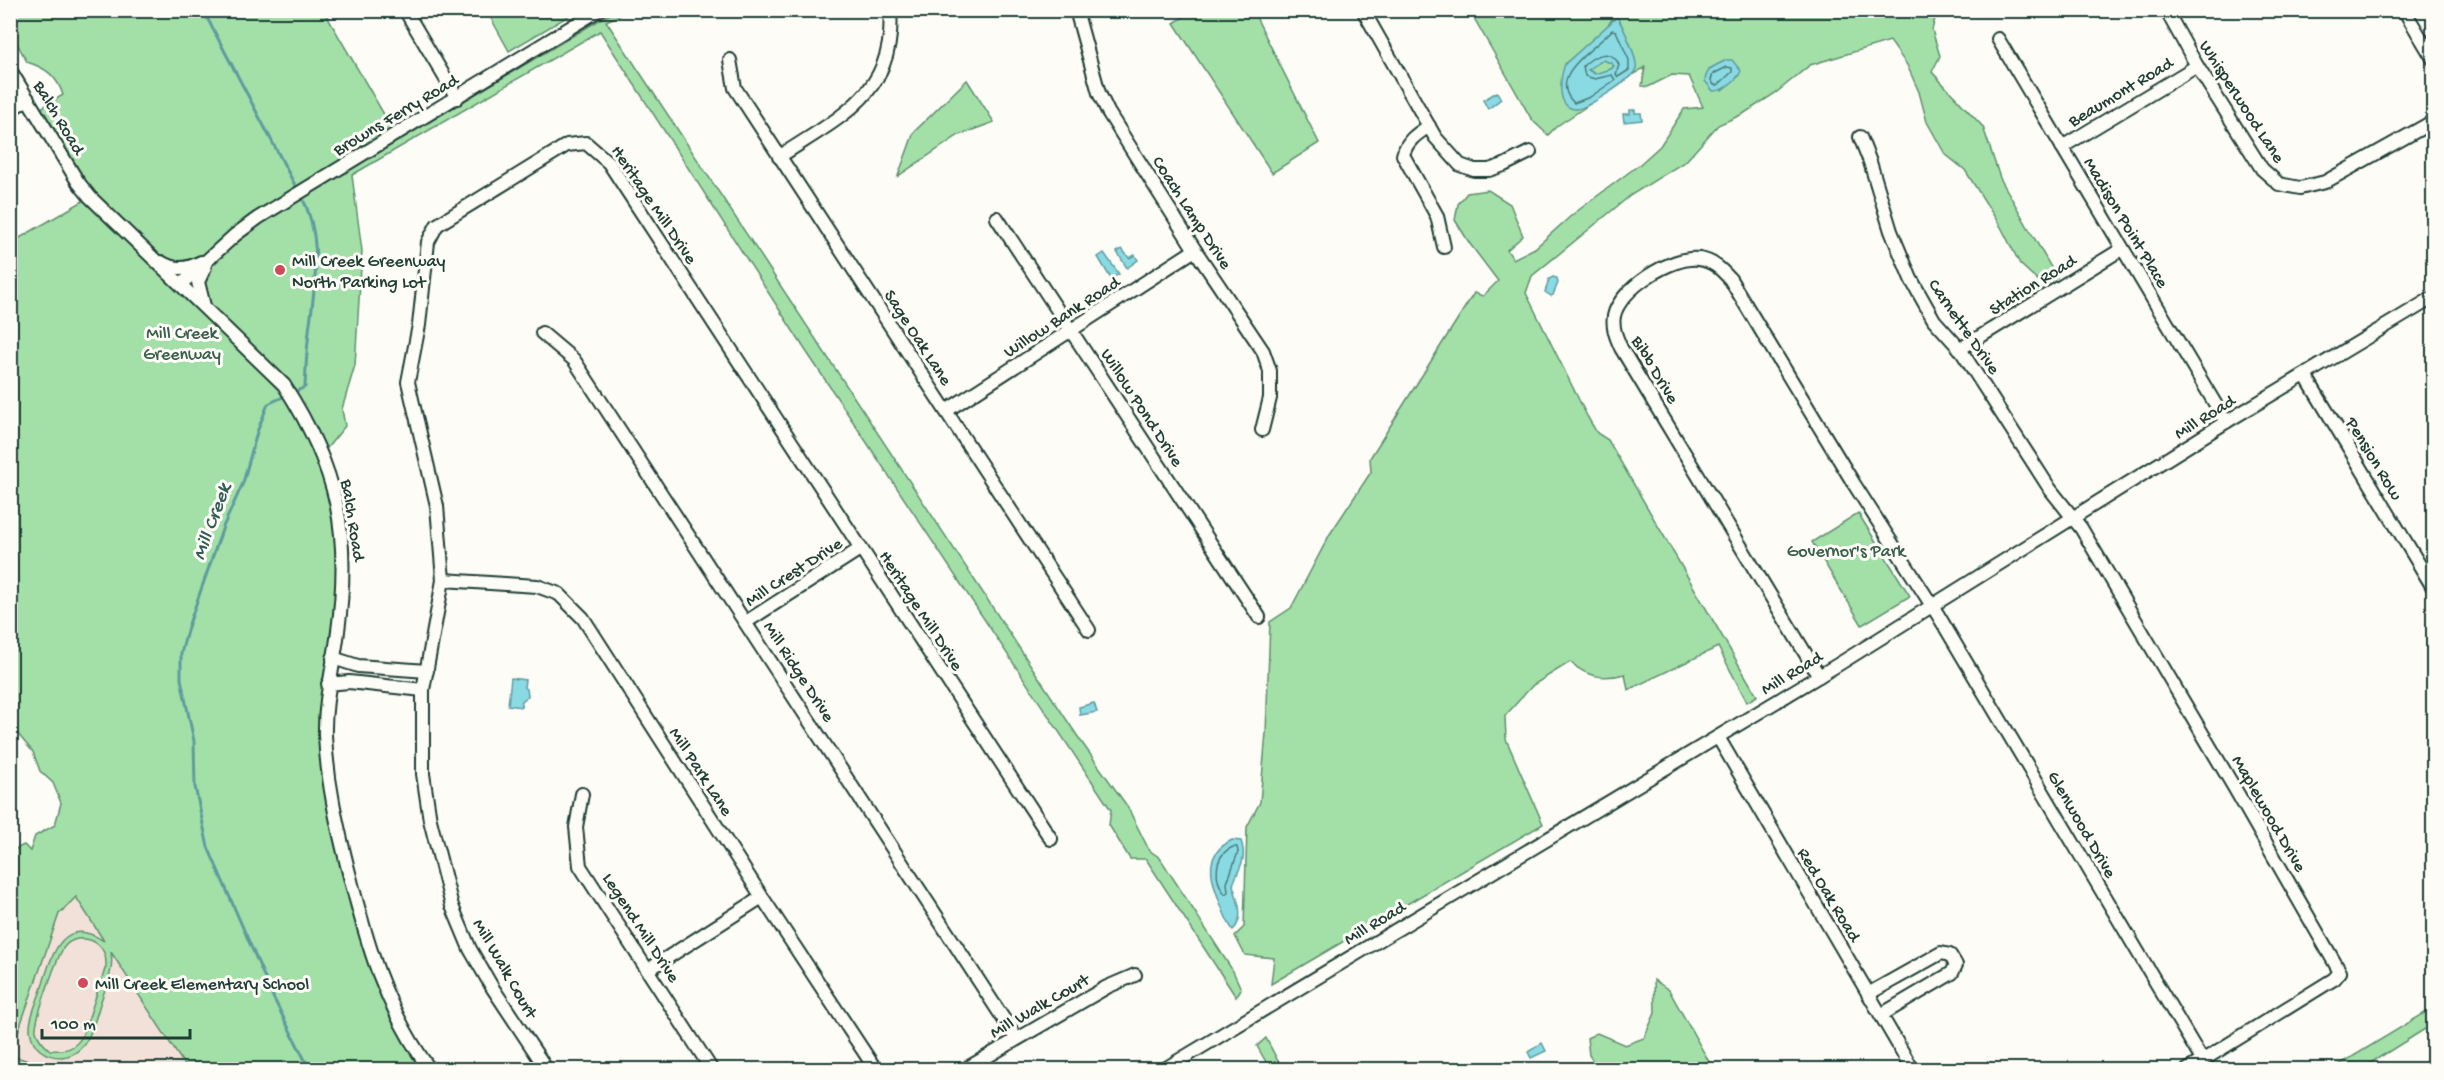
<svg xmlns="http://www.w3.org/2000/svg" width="2444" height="1080" font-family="'Gochi Hand',sans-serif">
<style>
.built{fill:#f2e1d9}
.green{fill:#a2e0a8;stroke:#608e6e;stroke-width:1.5;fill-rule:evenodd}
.water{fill:#8adae4;stroke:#5f9b9e;stroke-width:1.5;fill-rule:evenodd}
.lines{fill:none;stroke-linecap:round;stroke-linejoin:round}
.shore{stroke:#4a7c7a;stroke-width:1.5}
.stream{stroke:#5f9b9e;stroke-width:3}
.minor-casing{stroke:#1f3d34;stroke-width:16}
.minor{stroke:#fdfcf7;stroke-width:12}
.poi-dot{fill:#d1495b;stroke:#fdfcf7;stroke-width:2}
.labels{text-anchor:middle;stroke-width:6;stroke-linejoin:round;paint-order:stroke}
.street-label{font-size:18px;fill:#1f3d34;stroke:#fdfcf7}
.poi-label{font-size:18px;fill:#1f3d34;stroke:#fdfcf7;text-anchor:start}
.park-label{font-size:18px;fill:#395e4b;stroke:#fdfcf7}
.water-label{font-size:20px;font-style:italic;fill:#345c57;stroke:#fdfcf7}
</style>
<rect width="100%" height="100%" fill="#fdfcf7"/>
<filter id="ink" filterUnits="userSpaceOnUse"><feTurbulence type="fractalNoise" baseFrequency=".0167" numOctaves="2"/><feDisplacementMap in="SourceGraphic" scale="12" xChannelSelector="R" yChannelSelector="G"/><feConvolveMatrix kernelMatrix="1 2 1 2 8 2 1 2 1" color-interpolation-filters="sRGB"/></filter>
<g filter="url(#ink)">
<polygon class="built" points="77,897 187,1069 11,1070 11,1052 59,913"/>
<g class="green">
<path d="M11 11H324L396 135 350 169 606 16 618 11H630L606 21 1080 740 1127 806 1149 850 1160 858 1233 971 1241 989 1236 997 1146 859H1130L1109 825 1111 810 804 348 600 31 352 175 362 251 355 365 342 409 345 426 323 453 342 533 328 684 334 810 378 977 430 1069H187L111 952C114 969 107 984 101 1001 94 1022 89 1055 62 1057 54 1057 46 1055 40 1050 34 1045 31 1038 30 1030 29 1017 37 1002 41 990 51 958 61 913 104 941L76 897 59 914 11 1052V851L24 845 30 851 35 836 55 825 61 803 53 783 40 771 33 752 11 726V243L90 197 36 111 63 95C57 76 46 68 27 62L11 32ZM77 939C95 937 107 948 106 966L83 1035C75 1049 66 1051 50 1050 44 1045 38 1039 36 1031 34 1022 58 953 65 946 68 942 73 940 77 939Z"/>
<polygon points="487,11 577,11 509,51"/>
<polygon points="1193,11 1253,11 1319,143 1272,173 1174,23"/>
<path d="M1470 11H1937L1932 30 1940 56 1932 72 1983 127 2000 178 2057 278 2044 286 2020 264 2001 227 1965 170 1945 154 1927 122 1919 92 1907 65 1890 41 1810 65 1777 92 1743 114 1718 125 1686 161 1631 195 1532 276 1526 293 1587 416 1597 433 1608 440 1757 696 1747 702 1718 647 1628 690 1625 674C1603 680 1587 677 1570 662L1533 685 1505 716 1506 739 1543 824 1271 984 1274 958 1245 955 1235 936 1244 927 1247 827 1260 802 1266 733 1270 622 1291 608 1330 534 1371 472 1370 458 1474 293 1483 296 1498 281 1470 244 1455 220 1458 204 1467 193 1488 190 1510 204 1523 236 1507 250 1513 259 1535 248 1572 215 1640 164 1660 146 1684 109 1703 107 1689 76 1672 75 1648 87 1642 86 1645 67 1634 74C1640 56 1625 38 1620 21L1612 19 1605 30 1565 64 1576 109 1593 102 1557 126 1548 135 1532 120ZM1727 60 1739 76 1722 90 1709 69Z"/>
<polygon points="1603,60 1611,63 1614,66 1611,69 1595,74 1587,69"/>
<polygon points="967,80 994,122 959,135 898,176 914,132"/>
<polygon points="1858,513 1910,596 1862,625 1812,542"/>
<polygon points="1654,980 1669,990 1713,1069 1598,1069 1589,1055 1587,1038 1597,1033 1625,1045 1644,1038 1655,1013"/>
<polygon points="2433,1008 2433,1024 2361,1069 2332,1069"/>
<polygon points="1266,1038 1282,1069 1270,1069 1257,1046"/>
<polygon points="13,1056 55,1069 11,1069"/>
</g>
<g class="water">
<path d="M1617 17C1623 26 1638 59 1636 69 1634 78 1584 111 1574 109 1555 106 1561 75 1565 64ZM1603 60 1611 63 1614 66 1611 69 1595 74 1588 70Z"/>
<path d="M1727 60H1732L1741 71C1737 80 1722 92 1713 91L1705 81C1706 68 1716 65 1727 60Z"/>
<polygon points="1497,92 1501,99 1488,109 1483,100"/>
<polygon points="1630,110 1635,110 1635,113 1641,113 1642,120 1624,122 1623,114 1630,114"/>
<polygon points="1122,249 1129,258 1135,255 1138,260 1127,268 1117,252"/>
<polygon points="1104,253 1119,274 1111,279 1098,257"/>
<polygon points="1553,277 1557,278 1558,283 1553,295 1551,296 1545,292 1549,279"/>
<polygon points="511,678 525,680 524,687 527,689 528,696 522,701 521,707 508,705"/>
<polygon points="1094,703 1097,712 1080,715 1079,707"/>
<path d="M1232 840 1241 841C1248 861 1238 868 1233 885 1237 899 1246 918 1233 930 1226 921 1223 910 1219 900 1210 876 1204 854 1232 840Z"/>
<polygon points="1542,1043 1546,1051 1531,1058 1528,1052"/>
</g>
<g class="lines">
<g class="shore">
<path d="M1612 30 1616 31 1629 60V70L1618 77 1616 74 1619 65C1611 47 1594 55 1583 66L1585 76 1595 79 1612 75 1615 80 1590 97 1574 103C1545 75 1597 48 1612 30Z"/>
<polygon points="1727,67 1732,68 1732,72 1718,85 1714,85 1711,80 1713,74"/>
<path d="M1233 847H1237L1238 852 1227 883 1228 892 1225 894C1213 879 1214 855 1233 847Z"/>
</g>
<g class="stream">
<polyline points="203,10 297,189"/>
<path d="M293 393 305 387C306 361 308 334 312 308 317 269 320 231 301 195"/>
<polyline points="287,395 268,404 257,432 243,483 223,527 188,627 181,653 181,679 194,741 195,787 208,847 273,997 310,1070"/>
</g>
<defs>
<g id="minor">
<polyline points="405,10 457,98"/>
<polyline points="1076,10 1099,93 1108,112 1195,250 1263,351 1270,371 1270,398 1262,430"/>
<polyline points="1363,10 1435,137 1460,165 1474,170 1489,170 1504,165 1530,152"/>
<polyline points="2166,10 2197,66 2262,169 2279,184 2300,188 2325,182 2434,121"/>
<polyline points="2404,10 2434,60"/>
<polyline points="1998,39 2226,422"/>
<polyline points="730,60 735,88 1089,630"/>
<path d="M10 70 78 182 90 197 284 385C338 469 351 533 338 631 334 666 324 699 325 735 327 781 337 825 348 869 367 944 384 1006 430 1070"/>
<polyline points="10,110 28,99"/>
<path d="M1429 126C1417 134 1407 140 1403 155L1437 216 1444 247"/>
<polyline points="1860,137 1870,162 1891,231 1911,279 1934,320 1960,349 2050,489 2081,528 2235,789 2340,972 2334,979 2187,1070"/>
<polyline points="2062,147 2197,66"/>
<path d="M779 157C839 117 897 94 890 10"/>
<polyline points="997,218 1259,617"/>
<path d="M161 262C175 271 187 269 201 262"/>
<polyline points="181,284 235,235 258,218 599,10"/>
<polyline points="204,306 198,282 205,267"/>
<polyline points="542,333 574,360 1016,1038"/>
<polyline points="1960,349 2122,249"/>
<polyline points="2305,375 2434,589"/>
<polyline points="946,411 1195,250"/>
<polyline points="443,580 537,586 559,594 583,618 762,897 876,1070"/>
<polyline points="746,622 860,549"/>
<polyline points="333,658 358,666 427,671"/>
<path d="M1819 676 1621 348C1616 337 1612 327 1614 316 1619 289 1673 255 1699 259 1713 261 1721 269 1730 279L1854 484 1938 615 2202 1060"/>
<polyline points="328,684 349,682 423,690"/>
<polyline points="1718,737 1913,1070"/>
<polyline points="582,794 576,827 580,866 712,1070"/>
<polyline points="648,970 762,897"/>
<polyline points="1868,994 1941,953 1950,955 1956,965 1952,973 1881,1015"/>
<polyline points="547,1070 492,987 470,949 452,906 430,820 423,774 423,690 443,580 437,506 408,382 419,325 428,242 437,225 567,145 586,143 609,163 1051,839"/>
<polyline points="964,1070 1107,987 1135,975"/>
<polyline points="1163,1070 1839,664 2226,422 2434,297"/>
</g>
</defs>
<use href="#minor" class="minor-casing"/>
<use href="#minor" class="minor"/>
</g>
</g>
<g class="poi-dot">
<circle cx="280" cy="270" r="6"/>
<circle cx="83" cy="983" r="6"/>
</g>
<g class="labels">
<g class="street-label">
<text transform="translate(2120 91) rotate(-31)" y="6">Beaumont Road</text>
<text transform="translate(2243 101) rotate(57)" y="6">Whisperwood Lane</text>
<text transform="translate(395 114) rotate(-31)" y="6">Browns Ferry Road</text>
<text transform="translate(60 117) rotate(59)" y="6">Balch Road</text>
<text transform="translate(655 204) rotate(56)" y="6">Heritage Mill Drive</text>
<text transform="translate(1193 212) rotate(57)" y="6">Coach Lamp Drive</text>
<text transform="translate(2127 222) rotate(59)" y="6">Madison Point Place</text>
<text transform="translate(2032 284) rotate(-32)" y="6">Station Road</text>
<text transform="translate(1061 316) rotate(-33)" y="6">Willow Bank Road</text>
<text transform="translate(1965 326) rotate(55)" y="6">Carnette Drive</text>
<text transform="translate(919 337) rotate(57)" y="6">Sage Oak Lane</text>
<text transform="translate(1656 369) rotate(59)" y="6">Bibb Drive</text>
<text transform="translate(1143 407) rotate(57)" y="6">Willow Pond Drive</text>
<text transform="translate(2204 416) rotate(-32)" y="6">Mill Road</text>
<text transform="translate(2375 458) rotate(59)" y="6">Pension Row</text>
<text transform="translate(354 520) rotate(81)" y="6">Balch Road</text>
<text transform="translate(793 571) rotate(-33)" y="6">Mill Crest Drive</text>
<text transform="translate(922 610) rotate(57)" y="6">Heritage Mill Drive</text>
<text transform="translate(800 671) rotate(57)" y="6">Mill Ridge Drive</text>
<text transform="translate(1791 672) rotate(-31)" y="6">Mill Road</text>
<text transform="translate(702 771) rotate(57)" y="6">Mill Park Lane</text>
<text transform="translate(2270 813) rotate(60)" y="6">Maplewood Drive</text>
<text transform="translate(2083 824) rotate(60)" y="6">Glenwood Drive</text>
<text transform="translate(1830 894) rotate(59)" y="6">Red Oak Road</text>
<text transform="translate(1374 922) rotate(-31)" y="6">Mill Road</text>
<text transform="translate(642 927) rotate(57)" y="6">Legend Mill Drive</text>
<text transform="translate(506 968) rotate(60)" y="6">Mill Walk Court</text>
<text transform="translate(1039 1005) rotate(-30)" y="6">Mill Walk Court</text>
</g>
<g class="poi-label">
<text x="292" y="266">Mill Creek Greenway<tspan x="292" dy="21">North Parking Lot</tspan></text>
<text x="95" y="989">Mill Creek Elementary School</text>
</g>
<g class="park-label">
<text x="182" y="338">Mill Creek<tspan x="182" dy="21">Greenway</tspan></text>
<text x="1846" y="556">Governor's Park</text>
</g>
<g class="water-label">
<text transform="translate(210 521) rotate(-70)" y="7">Mill Creek</text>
</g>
</g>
<rect width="2444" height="1080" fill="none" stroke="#fdfcf7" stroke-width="36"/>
<rect x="18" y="18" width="2408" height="1044" fill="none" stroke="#1f3d34" stroke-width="2" filter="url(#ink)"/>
<path d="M42 1029v9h148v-9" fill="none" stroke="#1f3d34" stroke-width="3"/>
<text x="51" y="1029" font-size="18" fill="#1f3d34" stroke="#fdfcf7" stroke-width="4.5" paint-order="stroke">100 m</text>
</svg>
